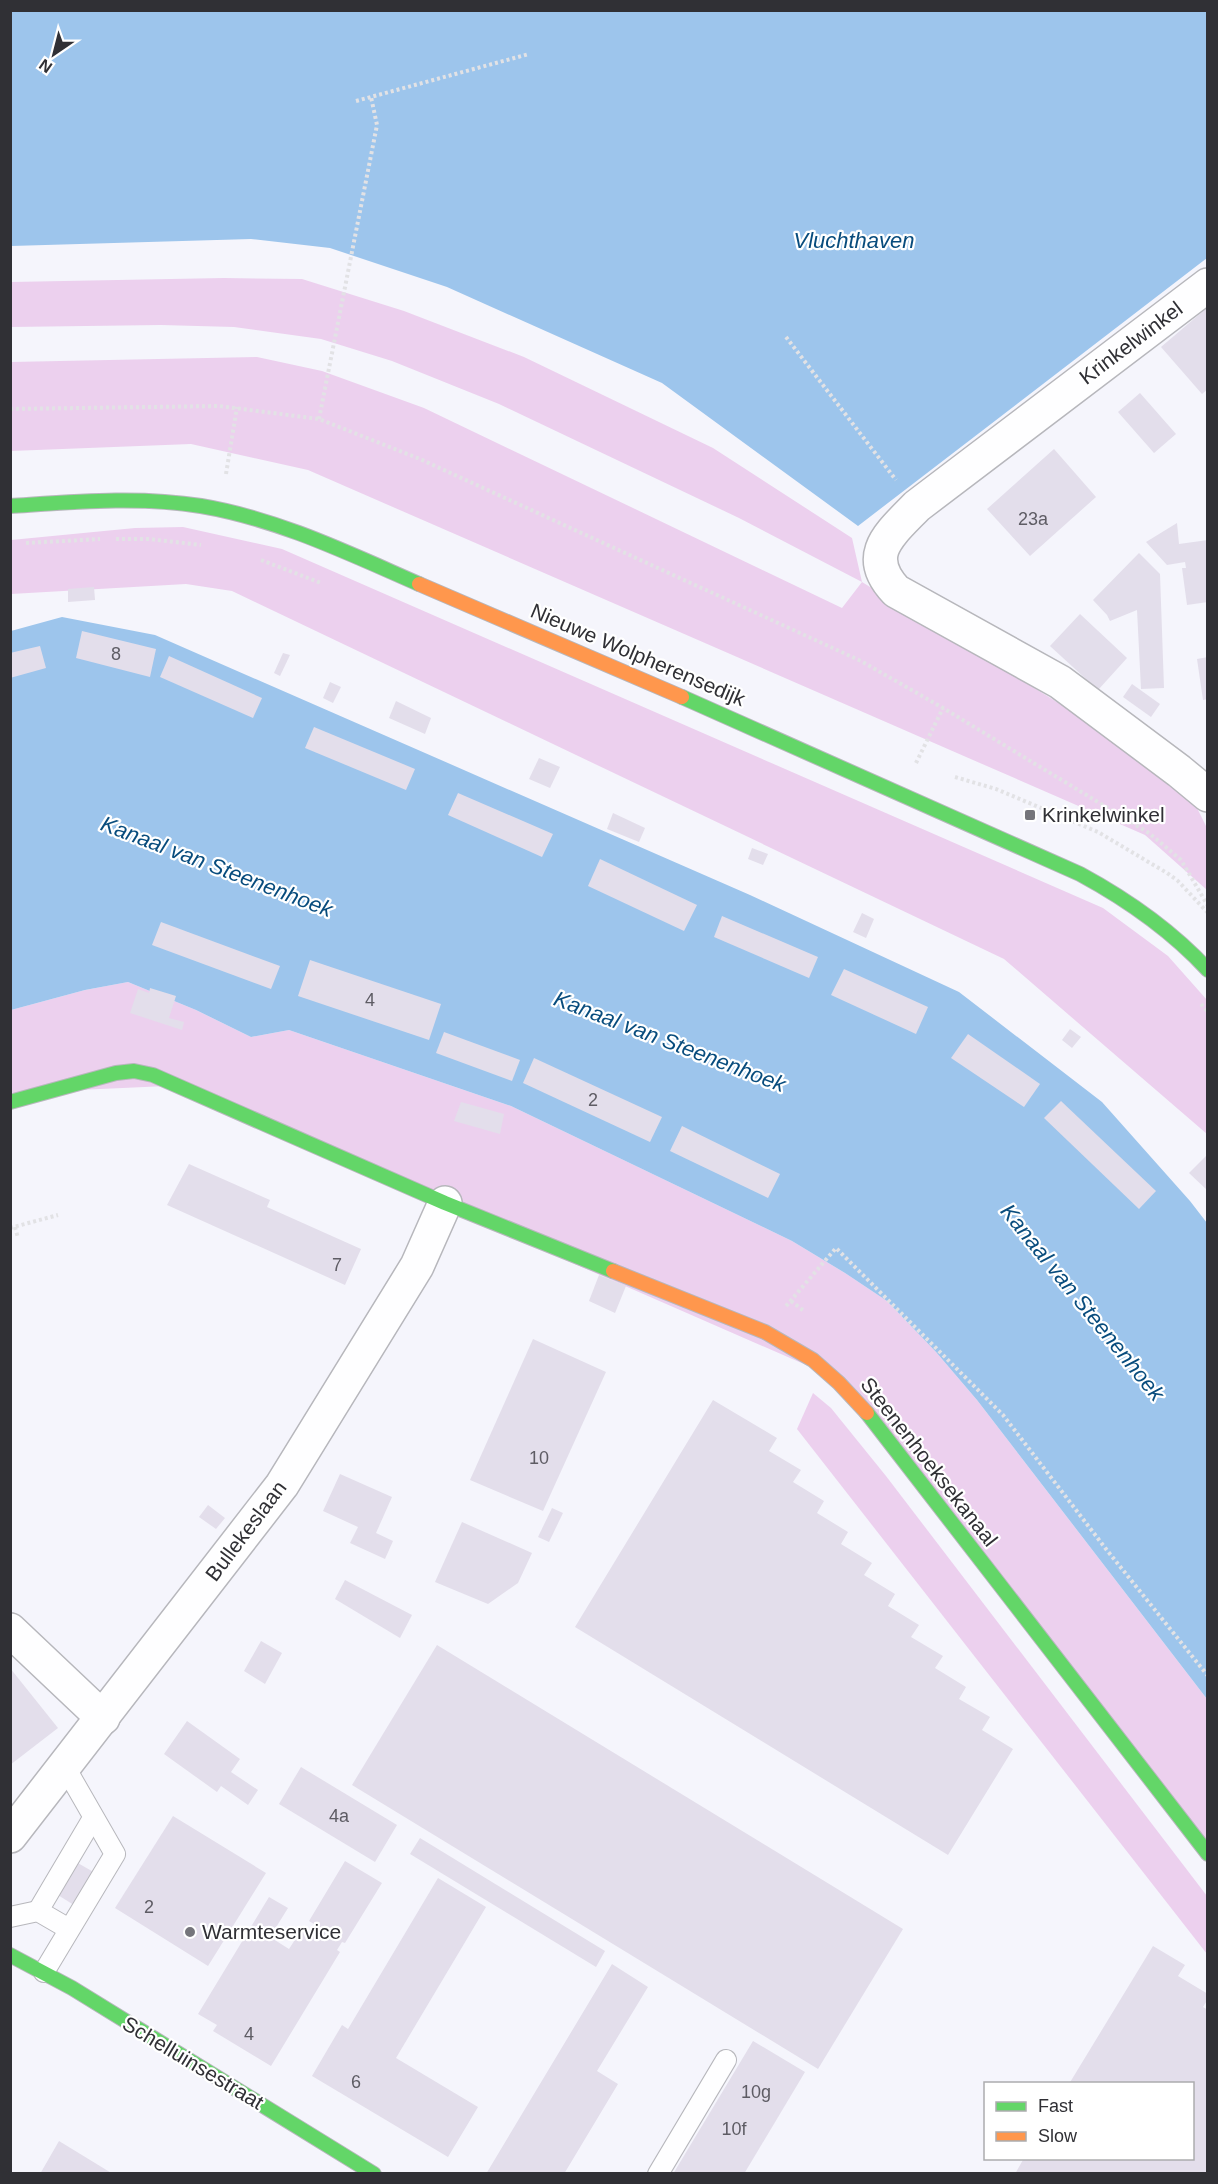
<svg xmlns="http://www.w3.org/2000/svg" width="1218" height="2184" font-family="Arial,sans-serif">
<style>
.green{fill:#ecd0ee}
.water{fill:#9dc5ec}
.building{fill:#e3deeb}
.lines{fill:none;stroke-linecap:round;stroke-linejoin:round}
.lane-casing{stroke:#b7b7bc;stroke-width:22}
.street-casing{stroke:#b7b7bc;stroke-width:36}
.fast-casing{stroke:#b7b7bc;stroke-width:16}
.slow-casing{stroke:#b7b7bc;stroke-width:16}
.path{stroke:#e2e2e5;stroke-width:4;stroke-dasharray:3 3;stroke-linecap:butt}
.lane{stroke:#fefeff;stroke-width:20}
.street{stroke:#fefeff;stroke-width:33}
.fast{stroke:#63d668;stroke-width:14}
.slow{stroke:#ff974d;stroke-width:14}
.poi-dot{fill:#75757b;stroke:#fff;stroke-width:2}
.labels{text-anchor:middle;stroke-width:4.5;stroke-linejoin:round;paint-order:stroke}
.number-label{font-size:18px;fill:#5e5c64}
.street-label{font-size:21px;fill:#303035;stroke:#fff}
.poi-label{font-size:21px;fill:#303035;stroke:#fff;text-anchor:start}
.water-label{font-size:22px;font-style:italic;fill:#084c7d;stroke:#fff}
</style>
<rect width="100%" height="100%" fill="#f5f5fc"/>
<g class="green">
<polygon points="224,278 302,279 404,311 524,357 713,448 852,538 862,582 1151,760 1194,802 1207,828 1207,890 1145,835 308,470 191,444 11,451 11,362 257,357 322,371 424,408 842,608 862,582 739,518 499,404 392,361 321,339 234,327 161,325 11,327 11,282"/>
<polygon points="183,527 282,549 1103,908 1168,956 1207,1000 1207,1134 1004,959 232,591 186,584 11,594 11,540 135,528"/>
<polygon points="128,982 196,1010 251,1037 289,1030 511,1106 792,1241 845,1273 887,1301 936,1352 977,1400 1207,1699 1207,1850 845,1382 167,1086 11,1093 11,1010 85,990"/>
<polygon points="813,1393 831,1408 886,1476 1207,1896 1207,1954 797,1429"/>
</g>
<g class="water">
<polygon points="10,11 1207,11 1207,258 858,526 662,383 447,287 330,248 251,239 11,246"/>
<polygon points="62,617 155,635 750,895 959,992 1102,1102 1190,1201 1207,1223 1207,1699 977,1400 936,1352 887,1301 845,1273 792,1241 511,1106 289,1030 251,1037 196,1010 128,982 85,990 11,1010 11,631"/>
</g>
<g class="building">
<polygon points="1208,307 1208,389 1202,394 1161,347"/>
<polygon points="1140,393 1176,434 1154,453 1118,412"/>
<polygon points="1054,449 1096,497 1030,556 987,509"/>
<polygon points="1177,523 1179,544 1208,540 1208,602 1187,605 1182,568 1186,568 1185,562 1167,565 1146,542"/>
<polygon points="1139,553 1160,574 1164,688 1141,689 1137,610 1110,621 1107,615 1093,600"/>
<polygon points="94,587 95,600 68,602 68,589"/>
<polygon points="1080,614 1127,658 1098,690 1050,646"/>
<polygon points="82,631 156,649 150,677 76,658"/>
<polygon points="40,646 46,668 10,678 10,653"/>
<polygon points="283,653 290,655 280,676 274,673"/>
<polygon points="169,656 262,698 253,718 160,677"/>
<polygon points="1208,657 1208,699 1203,700 1197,659"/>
<polygon points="330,682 341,687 333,703 323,698"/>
<polygon points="1132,684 1160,704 1151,717 1123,697"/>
<polygon points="396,701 431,718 425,734 389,718"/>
<polygon points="314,727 415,769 406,790 305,748"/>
<polygon points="539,758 560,767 550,788 529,779"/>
<polygon points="458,793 553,834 542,857 448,815"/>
<polygon points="613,813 645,828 639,842 607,829"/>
<polygon points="752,848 768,854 763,865 748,859"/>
<polygon points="600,859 697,905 684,931 588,886"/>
<polygon points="862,913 874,919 866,938 853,932"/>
<polygon points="722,916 818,957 809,978 714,937"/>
<polygon points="161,922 280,966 271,989 152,945"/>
<polygon points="310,960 441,1004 429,1040 298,996"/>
<polygon points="844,969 928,1007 916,1034 831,995"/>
<polygon points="150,988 176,996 169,1018 184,1022 182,1030 130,1013 138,989 149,993"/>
<polygon points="1070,1029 1081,1037 1072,1048 1062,1040"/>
<polygon points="444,1032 520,1060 512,1081 436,1053"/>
<polygon points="968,1034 1040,1084 1024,1107 951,1058"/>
<polygon points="534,1058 662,1117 650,1142 523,1083"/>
<polygon points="1061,1101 1156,1191 1139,1209 1044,1118"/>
<polygon points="461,1102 504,1114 500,1134 454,1121"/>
<polygon points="682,1126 780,1174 768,1198 670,1151"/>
<polygon points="1208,1154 1208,1191 1189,1173"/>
<polygon points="189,1164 270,1200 267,1207 361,1249 345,1285 167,1205"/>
<polygon points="599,1275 626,1286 615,1313 589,1301"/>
<polygon points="533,1339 606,1372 543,1511 470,1480"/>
<polygon points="713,1400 777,1438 769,1451 801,1470 793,1482 824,1501 817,1513 848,1532 841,1544 872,1563 864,1575 895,1594 888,1606 919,1625 911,1637 943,1656 935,1668 966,1687 959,1699 990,1717 982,1730 1013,1749 948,1855 575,1627"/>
<polygon points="340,1474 392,1497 376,1533 393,1541 385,1559 350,1543 358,1527 323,1511"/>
<polygon points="208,1505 225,1518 216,1529 199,1517"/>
<polygon points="552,1508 563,1513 549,1542 538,1537"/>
<polygon points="462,1522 532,1553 518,1583 488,1604 435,1582"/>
<polygon points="345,1580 412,1615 400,1638 335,1599"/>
<polygon points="261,1641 282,1653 265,1684 244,1671"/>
<polygon points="437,1645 903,1929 818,2069 352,1785"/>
<polygon points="10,1668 58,1728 10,1765"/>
<polygon points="187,1721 240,1759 231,1772 258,1790 248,1805 221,1786 217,1792 164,1754"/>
<polygon points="301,1767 397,1825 375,1862 279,1804"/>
<polygon points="173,1816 266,1873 208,1966 115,1908"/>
<polygon points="420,1838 605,1951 596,1967 410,1854"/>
<polygon points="69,1858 97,1874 77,1907 50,1890"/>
<polygon points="345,1861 382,1883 345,1943 342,1942 337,1950 340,1952 271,2066 213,2031 217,2025 198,2014 269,1897 288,1908 270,1937 289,1949 302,1929 311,1935 317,1926 309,1921"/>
<polygon points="438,1878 486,1907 396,2058 478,2107 448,2157 312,2076 342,2025 348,2029"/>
<polygon points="1153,1946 1185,1965 1178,1976 1208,1994 1208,1999 1203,2007 1208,2010 1208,2174 1015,2174 1024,2158 1192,2158 1192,2084 1069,2084"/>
<polygon points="612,1964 648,1987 597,2071 618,2084 564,2174 486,2174"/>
<polygon points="753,2041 805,2072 744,2174 673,2174"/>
<polygon points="59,2141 113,2174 40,2174"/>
</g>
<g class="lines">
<defs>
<g id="lane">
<polyline points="38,1911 93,1818"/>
<polyline points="10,1917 38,1911 69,1929"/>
<polyline points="44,1972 115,1854 65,1767"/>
<polyline points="658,2174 726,2060"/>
</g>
<g id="street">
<path d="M1208 285 917 506C890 534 862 555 896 591L1060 682 1179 771 1208 795"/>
<polyline points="10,1630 103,1718"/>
<polyline points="10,1836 282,1485 417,1266 445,1203"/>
</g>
<g id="fast">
<path d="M10 506C73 502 138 496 201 506 278 519 348 553 419 584"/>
<path d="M682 697 1080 874C1128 900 1171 930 1208 970"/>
<polyline points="10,1102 116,1073 134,1071 153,1075 445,1203 613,1271"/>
<polyline points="867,1413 1208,1854"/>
<polyline points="10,1955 72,1988 374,2174"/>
</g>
<g id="slow">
<polyline points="419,584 682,697"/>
<polyline points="613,1271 765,1332 813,1360 839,1383 867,1413"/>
</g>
</defs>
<use href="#lane" class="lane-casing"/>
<use href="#street" class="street-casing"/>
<use href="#fast" class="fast-casing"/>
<use href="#slow" class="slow-casing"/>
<g class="path">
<polyline points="356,101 529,54"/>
<polyline points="786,337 896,480"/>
<polyline points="10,409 219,406 319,419 420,459 861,661 943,708 1149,833 1181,860 1208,906"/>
<polyline points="319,419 377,125 371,97"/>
<polyline points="226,474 237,407"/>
<polyline points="116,539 149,539 201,545"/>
<polyline points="26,543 100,539"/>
<polyline points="261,560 321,583"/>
<polyline points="916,763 943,708"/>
<polyline points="955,777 996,789 1098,832 1167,873 1178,881 1208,913"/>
<polyline points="1201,1004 1208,1012"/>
<polyline points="15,1227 18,1238"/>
<polyline points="10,1228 58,1215"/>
<polyline points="791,1301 804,1311"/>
<polyline points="786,1306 836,1248 1003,1415 1106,1549 1208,1676"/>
</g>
<use href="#lane" class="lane"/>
<use href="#street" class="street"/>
<use href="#fast" class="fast"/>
<use href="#slow" class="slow"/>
</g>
<g class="poi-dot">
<rect x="1024" y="809" width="12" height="12" rx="3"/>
<circle cx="190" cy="1932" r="6"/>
</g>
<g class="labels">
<g class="number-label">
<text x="1033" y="525">23a</text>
<text x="116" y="660">8</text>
<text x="370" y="1006">4</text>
<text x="593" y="1106">2</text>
<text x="337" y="1271">7</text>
<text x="539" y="1464">10</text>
<text x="339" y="1822">4a</text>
<text x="149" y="1913">2</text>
<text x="249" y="2040">4</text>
<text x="356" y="2088">6</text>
<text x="756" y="2098">10g</text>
<text x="734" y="2135">10f</text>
</g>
<g class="street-label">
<text transform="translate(1131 343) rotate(-37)" y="7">Krinkelwinkel</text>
<text transform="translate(638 655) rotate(23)" y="7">Nieuwe Wolpherensedijk</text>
<text transform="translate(929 1462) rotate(52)" y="7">Steenenhoeksekanaal</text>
<text transform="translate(246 1531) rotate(-53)" y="7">Bullekeslaan</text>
<text transform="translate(193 2063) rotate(31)" y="7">Schelluinsestraat</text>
</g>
<g class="poi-label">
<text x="1042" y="822">Krinkelwinkel</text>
<text x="202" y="1939">Warmteservice</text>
</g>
<g class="water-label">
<text x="854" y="248">Vluchthaven</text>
<text transform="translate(217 866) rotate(21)" y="8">Kanaal van Steenenhoek</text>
<text transform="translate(670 1041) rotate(21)" y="8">Kanaal van Steenenhoek</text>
<text transform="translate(1083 1302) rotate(51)" y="8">Kanaal van Steenenhoek</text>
</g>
</g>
<rect width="1218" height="2184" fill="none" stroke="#303035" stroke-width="24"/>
<rect x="984" y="2082" width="210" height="78" fill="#ffffff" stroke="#acacae" stroke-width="1.5"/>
<rect x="996" y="2102" width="30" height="9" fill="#63d668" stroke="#acacae" stroke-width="1.5"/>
<text x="1038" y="2112" font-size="18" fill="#303035">Fast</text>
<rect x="996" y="2132" width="30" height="9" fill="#ff974d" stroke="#acacae" stroke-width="1.5"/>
<text x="1038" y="2142" font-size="18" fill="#303035">Slow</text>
<g transform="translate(54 54) rotate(215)" stroke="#ffffff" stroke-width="4.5" paint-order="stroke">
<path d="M0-4.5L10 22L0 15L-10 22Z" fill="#303035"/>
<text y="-9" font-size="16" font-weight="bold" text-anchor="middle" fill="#303035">N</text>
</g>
</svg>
